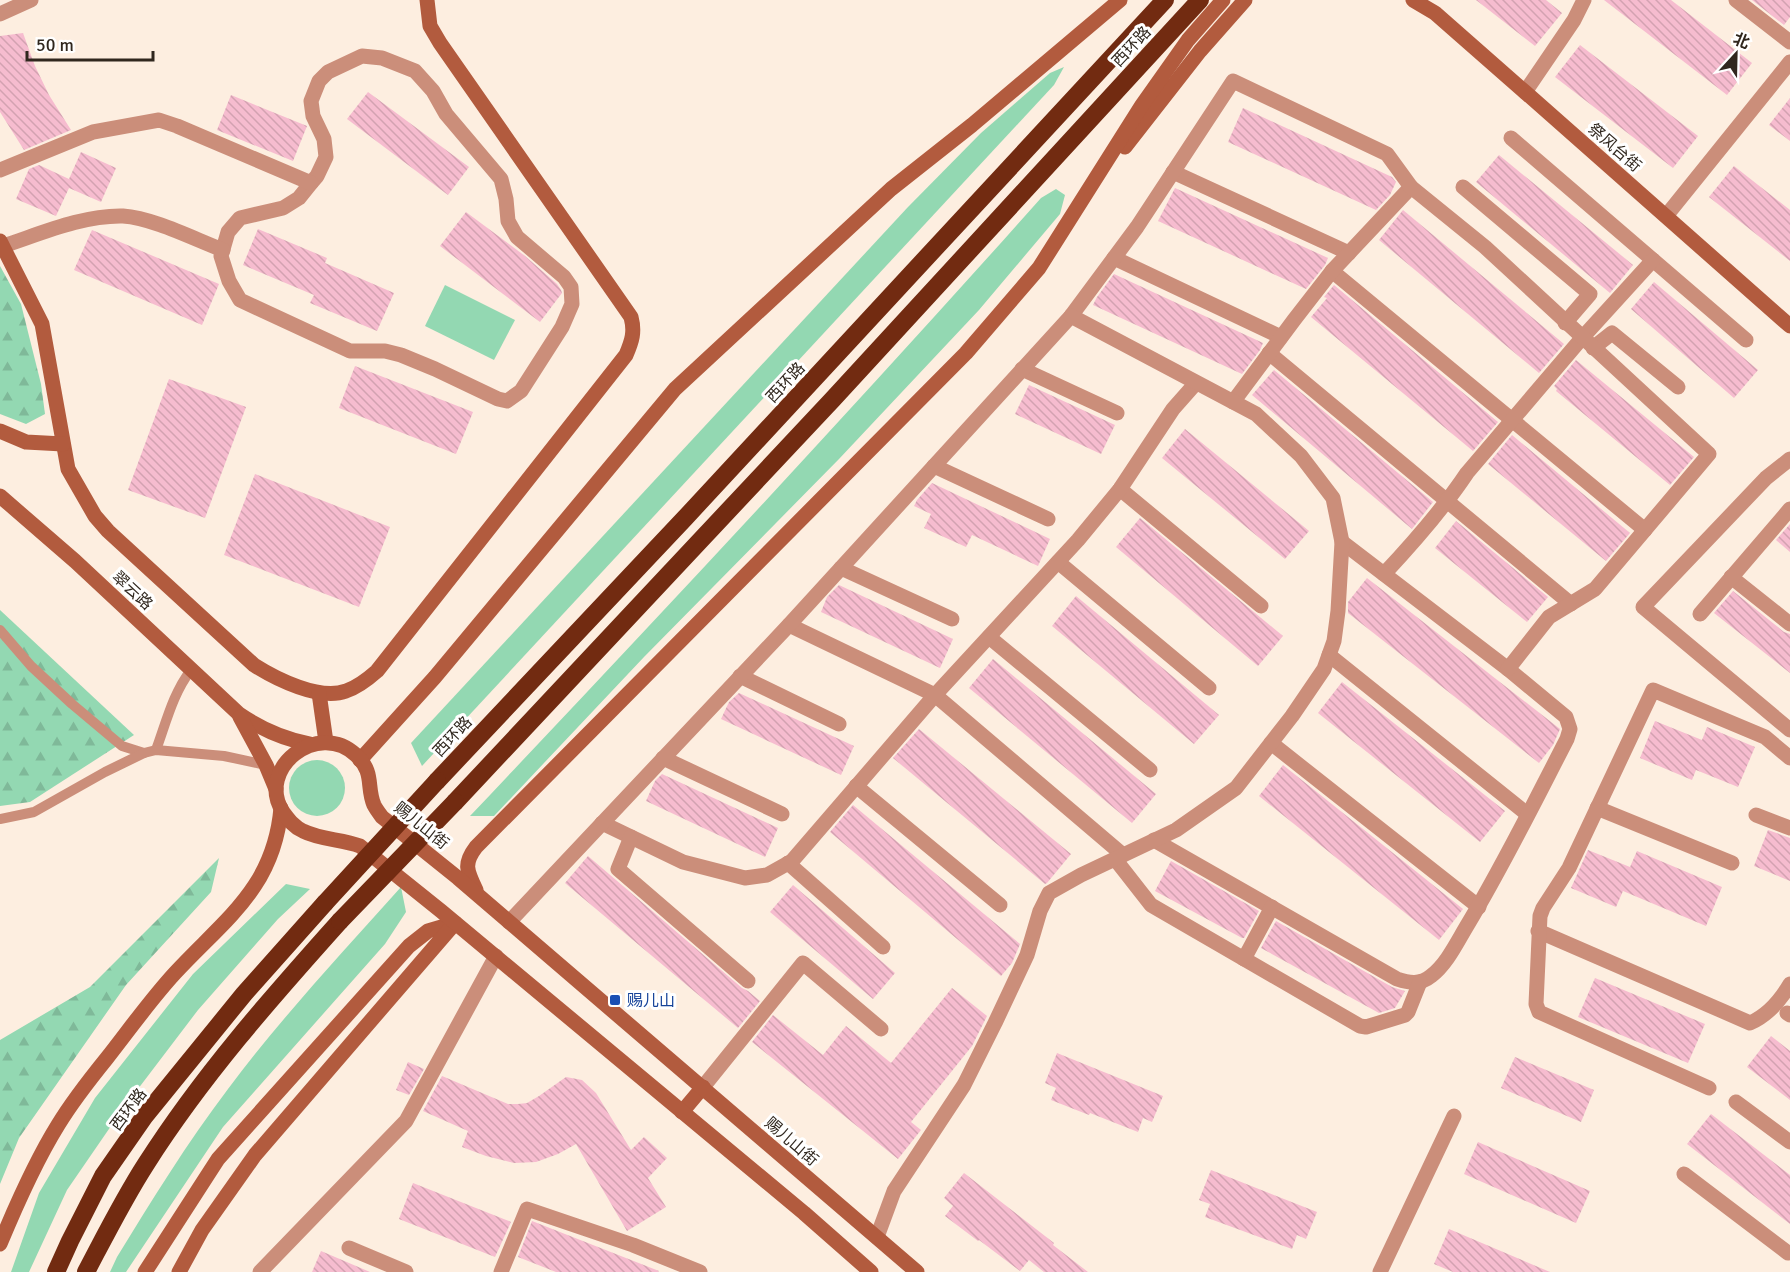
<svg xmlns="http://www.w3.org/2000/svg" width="1790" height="1272" font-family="Signika,'Noto Sans SC',sans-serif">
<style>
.grass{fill:#93d8b2}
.forest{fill:url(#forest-firs)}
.building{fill:url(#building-back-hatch)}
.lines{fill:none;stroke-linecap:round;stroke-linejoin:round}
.lane{stroke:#cb8e7a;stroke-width:10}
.street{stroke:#cb8e7a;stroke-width:15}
.secondary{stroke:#b25b3e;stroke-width:15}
.highway{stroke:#722b11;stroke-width:18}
.highway-bridge{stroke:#722b11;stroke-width:18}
.transit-dot{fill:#1a4fb4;stroke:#fff;stroke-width:2}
.labels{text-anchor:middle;stroke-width:6;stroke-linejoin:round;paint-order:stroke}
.street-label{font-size:16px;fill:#30271e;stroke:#fff}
.transit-label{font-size:16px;fill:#164399;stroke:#fff;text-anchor:start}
</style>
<defs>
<pattern id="forest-firs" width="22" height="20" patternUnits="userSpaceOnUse" patternTransform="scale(1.5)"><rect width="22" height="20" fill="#93d8b2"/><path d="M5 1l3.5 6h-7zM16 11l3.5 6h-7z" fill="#7fb999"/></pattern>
<pattern id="building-back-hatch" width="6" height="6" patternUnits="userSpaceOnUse" patternTransform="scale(1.5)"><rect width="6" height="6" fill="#f6bccf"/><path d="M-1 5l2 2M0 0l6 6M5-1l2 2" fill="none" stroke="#d3a2b1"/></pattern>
</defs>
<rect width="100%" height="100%" fill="#fdeee0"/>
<g class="grass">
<polygon points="1064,67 1054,85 422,766 411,743 908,207 981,133 1050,73"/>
<path d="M1056 189 1065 195 1060 214 979 310 839 459 644 657 494 816H470C663 612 854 408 1041 198Z"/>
<polygon points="445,285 515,320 494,360 425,326"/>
<circle cx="317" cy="788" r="28"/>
<polygon points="286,884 310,889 278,919 198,1010 122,1110 67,1190 29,1272 11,1272 39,1193 95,1098 193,974"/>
<path d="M401 887 406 912 385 944 223 1127 126 1272H110L117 1257C152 1200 187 1143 228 1089 281 1018 342 953 401 887Z"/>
</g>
<g class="forest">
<polygon points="0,266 21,304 41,384 45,414 26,424 0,414"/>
<polygon points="0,610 134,735 30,802 0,806"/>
<polygon points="219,858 211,892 126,985 19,1138 0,1184 0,1040 90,987"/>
</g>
<g class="building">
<polygon points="1476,0 1546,0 1562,13 1535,46"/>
<polygon points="1604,0 1671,0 1752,63 1727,95"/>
<polygon points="1752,0 1790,0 1790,17 1784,25"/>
<polygon points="23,33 35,66 49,95 71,130 24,150 0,112 0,36"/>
<polygon points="1580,45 1698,136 1673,168 1555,77"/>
<polygon points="368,92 469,167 448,195 347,119"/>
<polygon points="231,95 307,126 293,161 217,130"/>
<polygon points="1790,98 1790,141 1769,125"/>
<polygon points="1243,108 1392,177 1396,182 1390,195 1376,210 1228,142"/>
<polygon points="81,152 116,168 101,202 69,188 56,216 16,199 29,169 39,165 69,179"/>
<polygon points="1499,155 1633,265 1610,293 1476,182"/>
<polygon points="1734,166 1790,210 1790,261 1709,197"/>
<polygon points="1175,188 1328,258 1325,265 1306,289 1158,221"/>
<polygon points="1403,210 1564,344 1539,373 1379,240"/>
<polygon points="466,212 525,256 557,284 561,290 562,293 540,322 440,246"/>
<polygon points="258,229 327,258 325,263 394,293 377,331 310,303 314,295 243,265"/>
<polygon points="92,230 219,284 202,325 74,270"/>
<polygon points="1114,274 1263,343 1260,350 1242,374 1093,305 1097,297"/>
<polygon points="1654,282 1758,370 1734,398 1631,309"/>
<polygon points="1334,285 1498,422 1473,451 1311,317 1327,298 1324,297"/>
<polygon points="1576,360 1694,457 1670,485 1556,391 1557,389 1554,386"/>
<polygon points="355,366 473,412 456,454 339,408"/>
<polygon points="1274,370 1433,502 1412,529 1252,395"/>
<polygon points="169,379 246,407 205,518 128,490"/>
<polygon points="1029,385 1115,425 1101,454 1015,414"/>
<polygon points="1185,429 1309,531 1285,559 1162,458"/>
<polygon points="1512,435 1630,533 1606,561 1488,464"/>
<polygon points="255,474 390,527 359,607 224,555"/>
<polygon points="932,483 1050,539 1038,566 972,535 966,547 924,528 931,514 914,506 917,500"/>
<polygon points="1140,518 1283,636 1258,666 1116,547"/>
<polygon points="1456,521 1548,597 1527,622 1435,548"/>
<polygon points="1790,524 1790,552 1776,540"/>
<polygon points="1367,578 1560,729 1553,745 1539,763 1348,613 1348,602"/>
<polygon points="839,585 953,639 940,668 821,612 827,597"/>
<polygon points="1733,591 1784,632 1790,634 1790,673 1714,613"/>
<polygon points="1076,596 1219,715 1194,744 1052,626"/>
<polygon points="993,659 1156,794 1132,823 969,688"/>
<polygon points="1342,682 1505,811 1480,842 1318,713"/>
<polygon points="739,693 854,746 841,775 721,719 729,702"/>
<polygon points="1655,721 1702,740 1707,727 1755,747 1738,787 1696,770 1692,780 1640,758"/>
<polygon points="919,729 1071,854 1047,883 1045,884 893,758"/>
<polygon points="1283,765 1463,909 1439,940 1259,796"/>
<polygon points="662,774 778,828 765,857 646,801 655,781"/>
<polygon points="853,805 1020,944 1012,963 1001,976 830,832"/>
<polygon points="1768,830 1790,838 1790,881 1754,866"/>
<polygon points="1588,850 1630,867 1637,851 1722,887 1706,926 1623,891 1616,907 1571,888"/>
<polygon points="588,856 742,988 748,991 760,1001 738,1028 565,883"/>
<polygon points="1171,861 1259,911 1244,938 1242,938 1155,891"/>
<polygon points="793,885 895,973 873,999 770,912"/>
<polygon points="1276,921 1392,987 1405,991 1395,1008 1379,1013 1261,948"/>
<polygon points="1595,978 1705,1024 1688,1063 1578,1017"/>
<polygon points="952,988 987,1016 972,1046 911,1122 921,1130 898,1159 752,1042 773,1015 823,1055 846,1026 891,1063"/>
<polygon points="1771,1036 1790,1051 1790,1100 1747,1067"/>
<polygon points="1057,1053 1163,1096 1152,1122 1143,1118 1138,1132 1090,1113 1089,1115 1051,1100 1056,1088 1045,1083"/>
<polygon points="1515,1057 1594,1090 1581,1122 1501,1088"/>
<polygon points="408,1062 424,1069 409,1095 396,1090"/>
<polygon points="442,1076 508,1104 518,1104 527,1103 539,1096 566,1077 582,1080 596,1093 631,1150 644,1137 667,1158 648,1178 666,1207 627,1231 576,1144 558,1154 536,1162 514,1163 486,1156 462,1147 468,1131 423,1111"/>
<polygon points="1711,1114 1790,1175 1790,1224 1687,1144"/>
<polygon points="1478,1142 1590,1191 1576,1223 1464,1174"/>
<polygon points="1211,1170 1317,1212 1306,1239 1297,1235 1292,1249 1205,1217 1210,1204 1199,1200"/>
<polygon points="964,1173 1054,1243 1053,1245 1088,1272 1044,1272 1029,1260 1020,1271 979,1240 978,1241 945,1216 953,1206 944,1198"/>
<polygon points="413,1183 511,1222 495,1257 399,1219"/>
<polygon points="532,1221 659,1271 658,1272 556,1272 518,1257"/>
<polygon points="1449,1229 1550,1272 1453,1272 1434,1264"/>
<polygon points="321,1251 370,1272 312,1272"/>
</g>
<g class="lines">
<g class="lane">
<polyline points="0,630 31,666 72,704 122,746 144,753"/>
<path d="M156 750C166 723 173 693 191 670"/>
<polyline points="0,819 34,812 105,772 144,753 156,750 224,756 266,765"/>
</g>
<g class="street">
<polyline points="1736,0 1790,42"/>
<polyline points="0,14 31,0"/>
<polygon points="362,56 382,58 415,71 433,91 446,114 501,179 506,199 508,221 517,237 564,277 571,287 572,304 562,327 521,391 507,401 498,399 435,369 401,355 385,351 350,351 240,300 229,281 221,256 228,232 240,218 283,208 299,198 311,183 317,176 326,157 324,139 313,116 311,101 319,81 328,72"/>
<polyline points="1525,92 1574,20 1584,0"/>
<polyline points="1511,138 1746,340"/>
<polyline points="0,170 93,132 159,120 177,126 311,183"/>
<polyline points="1173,172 1349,253"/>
<polyline points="1463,187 1590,294 1565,323"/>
<polyline points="1666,216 1790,62"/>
<path d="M3 246C40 234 83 215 123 216 153 218 194 239 223 250"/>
<polyline points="1114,258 1281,337"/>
<polyline points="1332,271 1645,530"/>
<polyline points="1593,348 1612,333 1678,387"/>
<polyline points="1269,353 1571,604"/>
<polyline points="1022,369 1117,413"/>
<polyline points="1233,402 1294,320 1332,271 1411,187"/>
<polyline points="1790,459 1766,478 1643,607 1790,730"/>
<polyline points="934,466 1048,519"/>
<polyline points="1120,489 1261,606"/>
<polyline points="1058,562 1209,688"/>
<polyline points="841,568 952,619"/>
<path d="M1384 574C1414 542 1443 509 1467 473L1582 338 1653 260"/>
<polyline points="1731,577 1790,624"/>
<polyline points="1700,614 1790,509"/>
<polyline points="789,625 935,695 1123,855"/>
<polyline points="989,637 1150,770"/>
<polyline points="1329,655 1527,814"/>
<polyline points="740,676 839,724"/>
<polyline points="1271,743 1479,907"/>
<polyline points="663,758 782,814"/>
<polyline points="856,786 1000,905"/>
<polyline points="1597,808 1732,863"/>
<polyline points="1756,815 1790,828"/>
<polyline points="602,823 683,862 745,878 767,875 792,861 935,695 1078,540 1120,489 1173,409 1196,383"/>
<polyline points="631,837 618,869 748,981"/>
<path d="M1154 840 1397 979C1409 983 1420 985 1431 976 1447 964 1457 942 1468 924 1504 864 1535 801 1567 739L1570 729 1566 717 1508 669 1342 542"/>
<polyline points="1115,859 1151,905 1360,1026 1366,1027 1405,1015 1408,1012 1420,982"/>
<polyline points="788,863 883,947"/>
<polyline points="509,922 789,625 1071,316 1137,227 1233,81 1387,154 1411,187 1485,247 1709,454 1595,589 1549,617 1508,669"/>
<path d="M1538 931 1750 1023C1768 1015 1780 1001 1790 984"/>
<polyline points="1244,959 1272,907"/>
<polyline points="1787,1013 1790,1015"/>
<polyline points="703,1087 803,963 881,1029"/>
<polyline points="1709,1088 1539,1012 1536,1004 1540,916 1543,908 1569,868 1653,690 1765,737 1790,758"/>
<polyline points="1736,1102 1790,1142"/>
<polyline points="1684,1174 1788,1253"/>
<polyline points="877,1237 894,1191 964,1085 995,1023 1027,955 1040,911 1049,893 1081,875 1176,830 1236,788 1292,716 1324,669 1334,641 1338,611 1342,542 1333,498 1301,456 1256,414 1071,316"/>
<polyline points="349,1248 406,1272"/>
<polyline points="260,1272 406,1121 496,956"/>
<polyline points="501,1272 527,1209 633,1245 700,1272"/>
<polyline points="1380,1272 1454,1116"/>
</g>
<g class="secondary">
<polyline points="1413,0 1435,13 1525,92 1790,326"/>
<polyline points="1125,147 1200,51 1245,0"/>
<path d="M0 241 42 324 68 469 95 516 108 531 254 665C276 679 320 701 346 691 358 687 368 679 377 671L626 355C632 341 635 332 631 317L440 43 430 26 427 0"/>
<polyline points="0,431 26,442 63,444"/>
<path d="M0 496 75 561 239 714C261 729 283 739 310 744"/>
<polyline points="319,693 326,742"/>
<polyline points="240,717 266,765 276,789"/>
<polyline points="360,760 435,677 675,389 891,189 972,125 1120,0"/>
<path d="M476 890C467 871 463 864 476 847L966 353 1039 268 1142 105 1188 40 1223 0"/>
<polyline points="682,1112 703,1087"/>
<path d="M0 1244C17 1203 35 1162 58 1125 72 1102 90 1079 107 1058 129 1030 151 999 175 973 225 919 274 888 281 808"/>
<polyline points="145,1272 218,1159 409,946 428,931 455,923"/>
<polyline points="179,1272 202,1230 255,1155 455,923"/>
<path d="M871 1272 804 1213 441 911 360 846C342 839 321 840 303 831 294 827 289 820 283 812 255 769 318 719 356 755 375 773 366 786 374 805 376 809 379 813 382 817L458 878 917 1272"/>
</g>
<g class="highway">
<polyline points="437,781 685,518 1165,0"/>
<polyline points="455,802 833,399 1200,0"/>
<polyline points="56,1272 70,1241 103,1176 144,1117 244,994 325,903"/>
<path d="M86 1272C105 1236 124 1198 146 1164 202 1076 271 998 340 921"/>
</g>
<g class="highway-bridge">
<polyline points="325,903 437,781"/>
<polyline points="340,921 455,802"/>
</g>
</g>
<rect class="transit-dot" x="609" y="994" width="12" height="12" rx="3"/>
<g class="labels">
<g class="street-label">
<text transform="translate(1131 46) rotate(-47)" y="6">西环路</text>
<text transform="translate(1615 147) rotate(41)" y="6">祭风台街</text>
<text transform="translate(785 382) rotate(-47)" y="6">西环路</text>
<text transform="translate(133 590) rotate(43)" y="6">翠云路</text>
<text transform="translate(452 736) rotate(-47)" y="6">西环路</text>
<text transform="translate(422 825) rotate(39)" y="6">赐儿山街</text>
<text transform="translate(128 1109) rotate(-53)" y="6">西环路</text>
<text transform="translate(792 1141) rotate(41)" y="6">赐儿山街</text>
</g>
<g class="transit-label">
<text x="627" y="1006">赐儿山</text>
</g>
</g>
<g transform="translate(1736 54) rotate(22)" stroke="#ffffff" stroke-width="4.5" paint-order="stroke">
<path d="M0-4.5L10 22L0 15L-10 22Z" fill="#30271e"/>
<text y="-9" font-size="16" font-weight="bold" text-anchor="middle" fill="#30271e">北</text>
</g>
<path d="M27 51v9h126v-9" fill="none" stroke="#30271e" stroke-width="3"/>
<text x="36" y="51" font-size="18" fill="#30271e" stroke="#ffffff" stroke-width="4.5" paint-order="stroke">50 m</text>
</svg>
